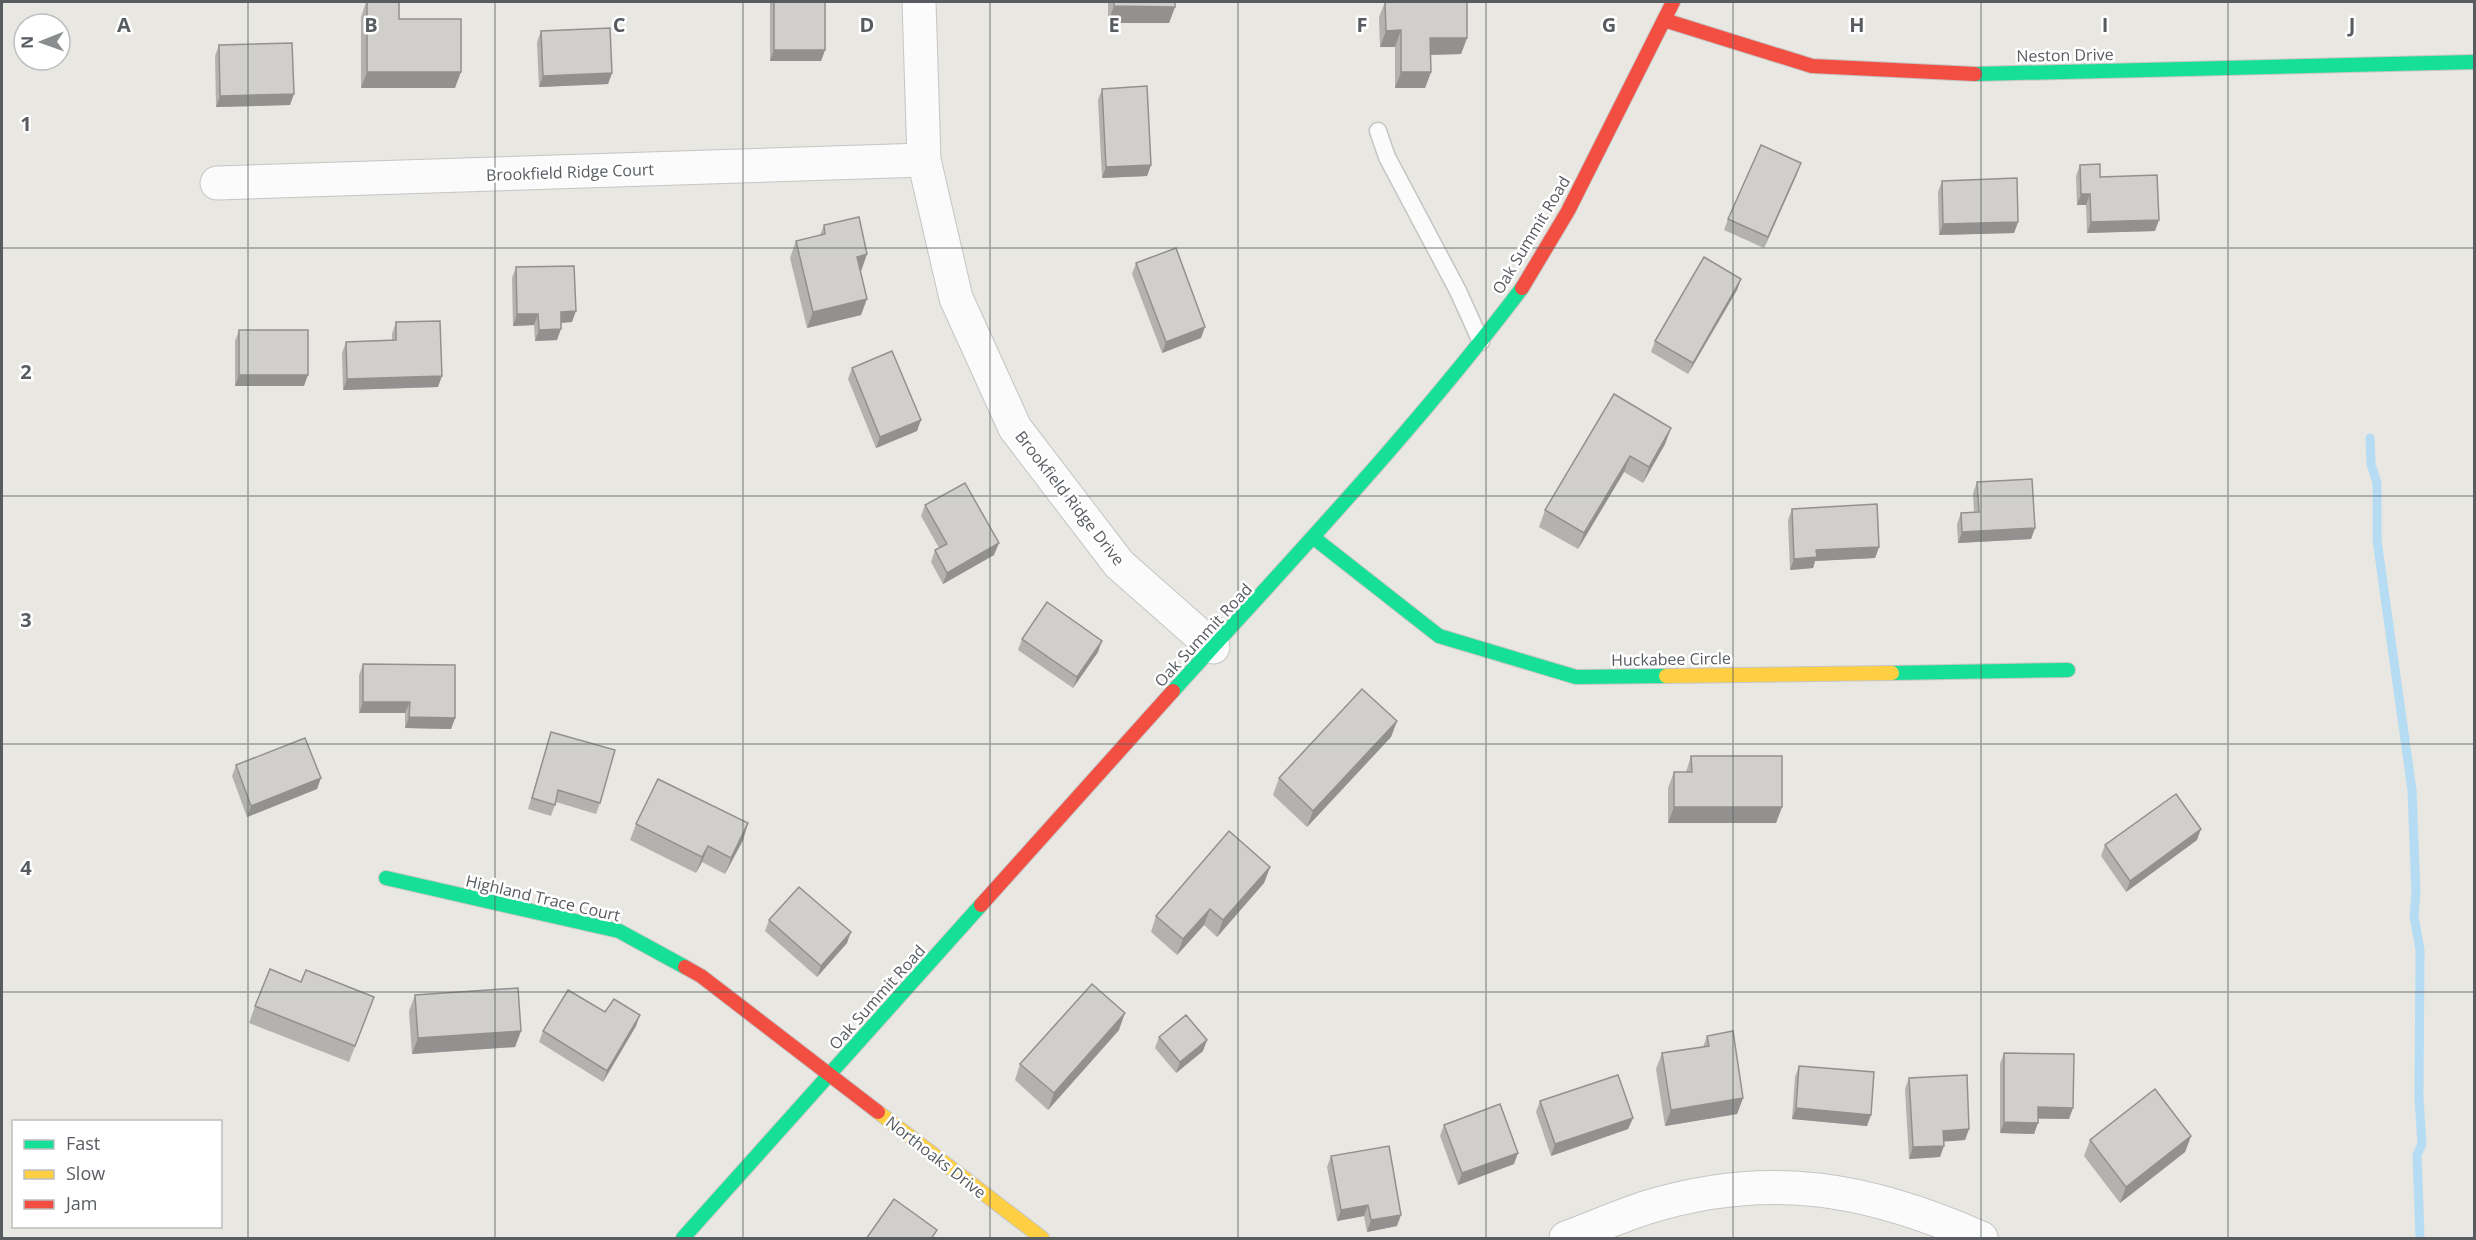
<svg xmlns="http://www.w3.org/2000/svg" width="2476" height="1240" font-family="'Open Sans',sans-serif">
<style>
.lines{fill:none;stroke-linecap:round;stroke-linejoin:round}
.stream{stroke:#b6dcf3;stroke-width:9}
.lane-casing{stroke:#c5c5c4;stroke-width:19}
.street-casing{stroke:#c5c5c4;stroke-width:35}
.fast-casing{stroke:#c5c6c5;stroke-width:16}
.slow-casing{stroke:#c5c6c5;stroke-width:16}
.jam-casing{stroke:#c5c6c5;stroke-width:16}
.lane{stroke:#fcfbfb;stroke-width:16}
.street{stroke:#fcfbfb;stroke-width:33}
.fast{stroke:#16e098;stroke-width:14}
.slow{stroke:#ffcf43;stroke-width:14}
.jam{stroke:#f24e42;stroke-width:14}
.wall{fill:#b3b2af}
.shaded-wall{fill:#92918f}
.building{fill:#d0cfcc;stroke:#92918f;stroke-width:1.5}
.grid{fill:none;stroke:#585c60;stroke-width:1.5;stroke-opacity:0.55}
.labels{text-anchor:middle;stroke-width:5;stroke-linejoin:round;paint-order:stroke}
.street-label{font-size:16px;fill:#585c60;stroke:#fff}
.grid-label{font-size:20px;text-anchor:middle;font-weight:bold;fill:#585c60;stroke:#fff;stroke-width:5;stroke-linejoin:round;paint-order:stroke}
</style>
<rect width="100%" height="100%" fill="#e8e7e2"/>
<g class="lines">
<polyline class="stream" points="2370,438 2371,464 2377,483 2377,540 2412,790 2416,893 2414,916 2420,950 2419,1098 2422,1144 2417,1155 2420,1238"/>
<defs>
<polyline id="lane" points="1378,131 1387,157 1458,291 1481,342"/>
<g id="street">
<polyline points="919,2 924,160 956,298 1015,428 1119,564 1213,647"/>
<polyline points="217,183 924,160"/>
<path d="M1566 1238C1593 1228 1620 1216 1648 1207 1769 1170 1868 1188 1981 1238"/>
</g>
<g id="fast">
<polyline points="1975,74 2474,62"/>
<polyline points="1314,538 1439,636 1576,677 1666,676"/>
<polyline points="1892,673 2068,670"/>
<path d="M1173 691C1292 559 1415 430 1522 288"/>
<polyline points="386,878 619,931 685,967"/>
<polyline points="683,1238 981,905"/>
</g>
<g id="slow">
<polyline points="1666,676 1892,673"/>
<polyline points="878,1112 1042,1238"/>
</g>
<g id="jam">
<polyline points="1664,20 1812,66 1975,74"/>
<polyline points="1522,288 1568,211 1673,2"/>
<polyline points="981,905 1173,691"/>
<polyline points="685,967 701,976 878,1112"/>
</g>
</defs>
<use href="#lane" class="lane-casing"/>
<use href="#street" class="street-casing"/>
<use href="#fast" class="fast-casing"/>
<use href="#slow" class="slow-casing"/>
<use href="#jam" class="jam-casing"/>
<use href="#lane" class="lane"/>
<use href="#street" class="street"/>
<use href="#fast" class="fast"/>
<use href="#slow" class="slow"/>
<use href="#jam" class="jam"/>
</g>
<g class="wall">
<polygon points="366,2 399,19 455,88 361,88 361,17"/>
<polygon points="770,2 825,2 825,50 821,61 770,61"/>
<polygon points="1108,2 1175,2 1175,7 1169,23 1108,23"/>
<polygon points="1385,2 1467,38 1461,54 1431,55 1431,72 1425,88 1395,88 1395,47 1380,47 1379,17"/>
<polygon points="541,31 612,73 608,84 539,87 537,42"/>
<polygon points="219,45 290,105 216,107 215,56"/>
<polygon points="1102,89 1151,165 1147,176 1102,178 1098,100"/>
<polygon points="2080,165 2100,177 2155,231 2087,233 2086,205 2077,205 2076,176"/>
<polygon points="1797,174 1764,248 1724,230 1728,219"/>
<polygon points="1942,181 2018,222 2014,233 1939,235 1938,192"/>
<polygon points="824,225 867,254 861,271 861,315 807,328 790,258 796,241 820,235"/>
<polygon points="1136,263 1201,338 1162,353 1132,274"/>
<polygon points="516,267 572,322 561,323 557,340 535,341 534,325 513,326 512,278"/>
<polygon points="1741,279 1737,290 1688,374 1651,352 1655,341"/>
<polygon points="396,322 438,387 343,390 342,353 346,342 392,340 392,334"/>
<polygon points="239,330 304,386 235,386 235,341"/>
<polygon points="852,368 917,431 876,448 848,379"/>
<polygon points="1671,428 1665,444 1643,483 1624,472 1578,549 1539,527 1545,510"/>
<polygon points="1977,482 2035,528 2031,539 1958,543 1957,524 1961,513 1974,513 1973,493"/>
<polygon points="925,505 994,555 943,584 931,562 935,550 939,548 921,516"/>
<polygon points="1792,509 1879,547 1875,558 1815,561 1813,568 1790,570 1788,520"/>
<polygon points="1022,639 1098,652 1073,688 1018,650"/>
<polygon points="363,664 455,718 451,729 405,728 405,713 359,713 359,675"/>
<polygon points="1397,721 1391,737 1307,827 1273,795 1279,778"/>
<polygon points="551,732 600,803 596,814 556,802 551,816 528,809"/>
<polygon points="1691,756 1782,807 1776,823 1668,823 1668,788 1674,772 1686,772"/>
<polygon points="236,765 317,789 247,817 232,776"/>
<polygon points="748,823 743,840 725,874 702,862 696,873 630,840 636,824"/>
<polygon points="2197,840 2126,892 2101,856 2105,845"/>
<polygon points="1270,867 1264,883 1217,937 1204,925 1177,955 1151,932 1156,916"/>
<polygon points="769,920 847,943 817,977 765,931"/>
<polygon points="415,995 521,1031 515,1047 412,1054 409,1011"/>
<polygon points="255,1006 368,1013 349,1062 249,1023"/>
<polygon points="605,1012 636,1026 603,1082 539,1042 543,1031"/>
<polygon points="1119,1030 1048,1110 1015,1080 1020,1064"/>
<polygon points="1707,1036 1743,1098 1737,1114 1665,1126 1656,1069 1662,1053 1703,1047"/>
<polygon points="1159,1037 1203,1051 1176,1073 1155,1048"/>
<polygon points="2004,1053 2069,1119 2038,1119 2034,1134 2000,1133 2000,1064"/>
<polygon points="1799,1066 1867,1126 1792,1119 1795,1077"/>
<polygon points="1909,1078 1969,1129 1965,1140 1944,1141 1940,1157 1909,1159 1905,1089"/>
<polygon points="1540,1101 1633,1118 1628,1129 1551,1156 1536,1112"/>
<polygon points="1444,1125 1514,1164 1458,1185 1440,1136"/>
<polygon points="2191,1136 2185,1152 2120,1203 2084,1156 2090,1140"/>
<polygon points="1331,1156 1397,1226 1367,1232 1364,1216 1337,1221 1327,1167"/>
</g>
<g class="shaded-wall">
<polygon points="1114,6 1175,7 1169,23 1108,23"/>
<polygon points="1401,30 1395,47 1380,47 1386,31"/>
<polygon points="1430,38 1467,38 1461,54 1424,55"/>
<polygon points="774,50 825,50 821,61 770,61"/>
<polygon points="367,72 461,72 455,88 361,88"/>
<polygon points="1401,72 1431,72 1425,88 1395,88"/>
<polygon points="612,73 608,84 539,87 543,76"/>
<polygon points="294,94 290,105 216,107 220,96"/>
<polygon points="1801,163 1797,174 1764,248 1768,237"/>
<polygon points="1151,165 1147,176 1102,178 1106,167"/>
<polygon points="2081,194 2090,194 2086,205 2077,205"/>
<polygon points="2159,220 2155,231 2087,233 2091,222"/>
<polygon points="2018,222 2014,233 1939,235 1943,224"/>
<polygon points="867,254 861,271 852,273 857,257"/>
<polygon points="1741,279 1737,290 1688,374 1693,363"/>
<polygon points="867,299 861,315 807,328 813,312"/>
<polygon points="576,311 572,322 557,323 561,312"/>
<polygon points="517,314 538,314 534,325 513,326"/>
<polygon points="1205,327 1201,338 1162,353 1166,342"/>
<polygon points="561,329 557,340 535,341 539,330"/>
<polygon points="239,375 308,375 304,386 235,386"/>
<polygon points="442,376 438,387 343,390 347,379"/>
<polygon points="921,420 917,431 876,448 880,437"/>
<polygon points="1671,428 1665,444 1643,483 1649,467"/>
<polygon points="1630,456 1624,472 1578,549 1584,533"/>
<polygon points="2035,528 2031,539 1958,543 1962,532"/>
<polygon points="999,543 994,555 943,584 947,573"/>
<polygon points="1879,547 1875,558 1815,561 1813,568 1790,570 1794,559 1816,550"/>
<polygon points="1102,641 1098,652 1073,688 1077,677"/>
<polygon points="363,702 410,702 405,713 359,713"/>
<polygon points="409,717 455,718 451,729 405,728"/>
<polygon points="1397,721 1391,737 1307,827 1313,811"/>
<polygon points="321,778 317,789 247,817 251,806"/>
<polygon points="1674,807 1782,807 1776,823 1668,823"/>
<polygon points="748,823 743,840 725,874 731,858"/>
<polygon points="2201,829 2197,840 2126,892 2130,881"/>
<polygon points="708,846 702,862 696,873 702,857"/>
<polygon points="1270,867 1264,883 1217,937 1223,920"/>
<polygon points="1210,909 1204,925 1177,955 1183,939"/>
<polygon points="851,932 847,943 817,977 821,966"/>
<polygon points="1125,1013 1119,1030 1048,1110 1054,1093"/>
<polygon points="640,1015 636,1026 603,1082 607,1071"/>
<polygon points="521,1031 515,1047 412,1054 418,1038"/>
<polygon points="1207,1040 1203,1051 1176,1073 1180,1062"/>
<polygon points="1743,1098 1737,1114 1665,1126 1671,1110"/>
<polygon points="2038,1107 2073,1108 2069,1119 2034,1118"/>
<polygon points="1796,1108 1871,1115 1867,1126 1792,1119"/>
<polygon points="1633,1118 1628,1129 1551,1156 1555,1144"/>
<polygon points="2004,1122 2038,1123 2034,1134 2000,1133"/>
<polygon points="1969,1129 1965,1140 1939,1142 1943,1131"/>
<polygon points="2191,1136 2185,1152 2120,1203 2126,1187"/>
<polygon points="1944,1146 1940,1157 1909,1159 1913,1147"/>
<polygon points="1518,1153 1514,1164 1458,1185 1462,1173"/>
<polygon points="1368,1205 1364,1216 1337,1221 1341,1210"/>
<polygon points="1401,1215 1397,1226 1367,1232 1371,1220"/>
</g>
<g class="building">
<polygon points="367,2 399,2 399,19 461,19 461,72 367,72"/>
<rect x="774" y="2" width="51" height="48"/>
<polygon points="1114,2 1175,2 1175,7 1114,6"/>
<polygon points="1385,2 1467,2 1467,38 1430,38 1431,72 1401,72 1401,30 1386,31"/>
<polygon points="610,28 612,73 543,76 541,31"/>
<polygon points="292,43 294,94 220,96 219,45"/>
<polygon points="1147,86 1151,165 1106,167 1102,89"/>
<polygon points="1761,145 1801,163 1768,237 1728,219"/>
<polygon points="2100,164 2100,177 2157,175 2159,220 2091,222 2090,194 2081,194 2080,165"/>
<polygon points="2017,178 2018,222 1943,224 1942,181"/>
<polygon points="859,217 867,254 857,257 867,299 813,312 796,241 825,234 824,225"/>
<polygon points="1176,248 1205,327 1166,342 1136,263"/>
<polygon points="1704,257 1741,279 1693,363 1655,341"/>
<polygon points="574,266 576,311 561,312 561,329 539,330 538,314 517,314 516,267"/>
<polygon points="440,321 442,376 347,379 346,342 396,340 396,322"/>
<rect x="239" y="330" width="69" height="45"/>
<polygon points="892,351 921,420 880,437 852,368"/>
<polygon points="1614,394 1671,428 1649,467 1630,456 1584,533 1545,510"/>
<polygon points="2032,479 2035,528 1962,532 1961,513 1979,512 1977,482"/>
<polygon points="965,483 999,543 947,573 935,550 947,544 925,505"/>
<polygon points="1877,504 1879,547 1816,550 1817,557 1794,559 1792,509"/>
<polygon points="1047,602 1102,641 1077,677 1022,639"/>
<polygon points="363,664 455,665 455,718 409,717 410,702 363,702"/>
<polygon points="1362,689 1397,721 1313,811 1279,778"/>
<polygon points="551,732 615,750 600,803 558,790 555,805 532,798"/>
<polygon points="305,738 321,778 251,806 236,765"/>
<polygon points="1691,756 1782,756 1782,807 1674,807 1674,772 1692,772"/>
<polygon points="658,779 748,823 731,858 708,846 702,857 636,824"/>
<polygon points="2176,794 2201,829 2130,881 2105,845"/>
<polygon points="1229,831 1270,867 1223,920 1210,909 1183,939 1156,916"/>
<polygon points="799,887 851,932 821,966 769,920"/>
<polygon points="270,969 301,982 306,970 374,997 355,1046 255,1006"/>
<polygon points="1092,984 1125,1013 1054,1093 1020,1064"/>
<polygon points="518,988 521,1031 418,1038 415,995"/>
<polygon points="568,990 605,1012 614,999 640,1015 607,1071 543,1031"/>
<polygon points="1186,1015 1207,1040 1180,1062 1159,1037"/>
<polygon points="1733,1031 1743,1098 1671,1110 1662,1053 1709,1046 1707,1036"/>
<polygon points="2004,1053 2074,1054 2073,1108 2038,1107 2038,1123 2004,1122"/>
<polygon points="1799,1066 1874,1072 1871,1115 1796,1108"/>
<polygon points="1618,1075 1633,1118 1555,1144 1540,1101"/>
<polygon points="1967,1075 1969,1129 1943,1131 1944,1146 1913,1147 1909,1078"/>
<polygon points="2155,1089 2191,1136 2126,1187 2090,1140"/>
<polygon points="1500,1104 1518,1153 1462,1173 1444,1125"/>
<polygon points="1389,1146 1401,1215 1371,1220 1368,1205 1341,1210 1331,1156"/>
<polygon points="894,1199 937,1230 931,1239 866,1239"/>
</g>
<path class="grid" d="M248 2V1238M495 2V1238M743 2V1238M990 2V1238M1238 2V1238M1486 2V1238M1733 2V1238M1981 2V1238M2228 2V1238M2 248H2474M2 496H2474M2 744H2474M2 992H2474"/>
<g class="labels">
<g class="street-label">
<text transform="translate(2065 55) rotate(-1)" y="6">Neston Drive</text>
<text transform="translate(570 172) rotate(-2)" y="6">Brookfield Ridge Court</text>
<text transform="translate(1531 235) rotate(-59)" y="6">Oak Summit Road</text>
<text transform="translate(1070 498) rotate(52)" y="6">Brookfield Ridge Drive</text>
<text transform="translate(1203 635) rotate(-47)" y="6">Oak Summit Road</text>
<text transform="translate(1671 659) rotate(-1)" y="6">Huckabee Circle</text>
<text transform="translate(543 898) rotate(13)" y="6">Highland Trace Court</text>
<text transform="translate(877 997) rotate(-48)" y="6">Oak Summit Road</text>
<text transform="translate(936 1157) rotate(38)" y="6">Northoaks Drive</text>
</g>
</g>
<g class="grid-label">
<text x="124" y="32">A</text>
<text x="371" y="32">B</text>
<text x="619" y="32">C</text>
<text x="867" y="32">D</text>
<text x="1114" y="32">E</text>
<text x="1362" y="32">F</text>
<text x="1609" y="32">G</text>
<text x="1857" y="32">H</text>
<text x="2105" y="32">I</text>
<text x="2352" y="32">J</text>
<text x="26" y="131">1</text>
<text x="26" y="379">2</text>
<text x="26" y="627">3</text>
<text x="26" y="875">4</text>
</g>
<rect width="2476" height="1240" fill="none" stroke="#585c60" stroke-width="6"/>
<rect x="12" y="1120" width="210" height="108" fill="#ffffff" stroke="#bcbebf" stroke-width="1.5"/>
<rect x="24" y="1140" width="30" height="9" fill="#16e098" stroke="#bcbebf" stroke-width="1.5"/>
<text x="66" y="1150" font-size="18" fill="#585c60">Fast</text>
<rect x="24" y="1170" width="30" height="9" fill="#ffcf43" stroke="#bcbebf" stroke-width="1.5"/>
<text x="66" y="1180" font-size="18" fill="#585c60">Slow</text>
<rect x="24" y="1200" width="30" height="9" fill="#f24e42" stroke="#bcbebf" stroke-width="1.5"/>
<text x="66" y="1210" font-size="18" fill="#585c60">Jam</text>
<g transform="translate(42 42) rotate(269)"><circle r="28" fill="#ffffff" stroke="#bcbebf" stroke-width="1.5"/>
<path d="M0-4.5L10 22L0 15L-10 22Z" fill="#8a8d8e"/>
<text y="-9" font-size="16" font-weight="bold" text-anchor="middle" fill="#585c60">N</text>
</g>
</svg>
